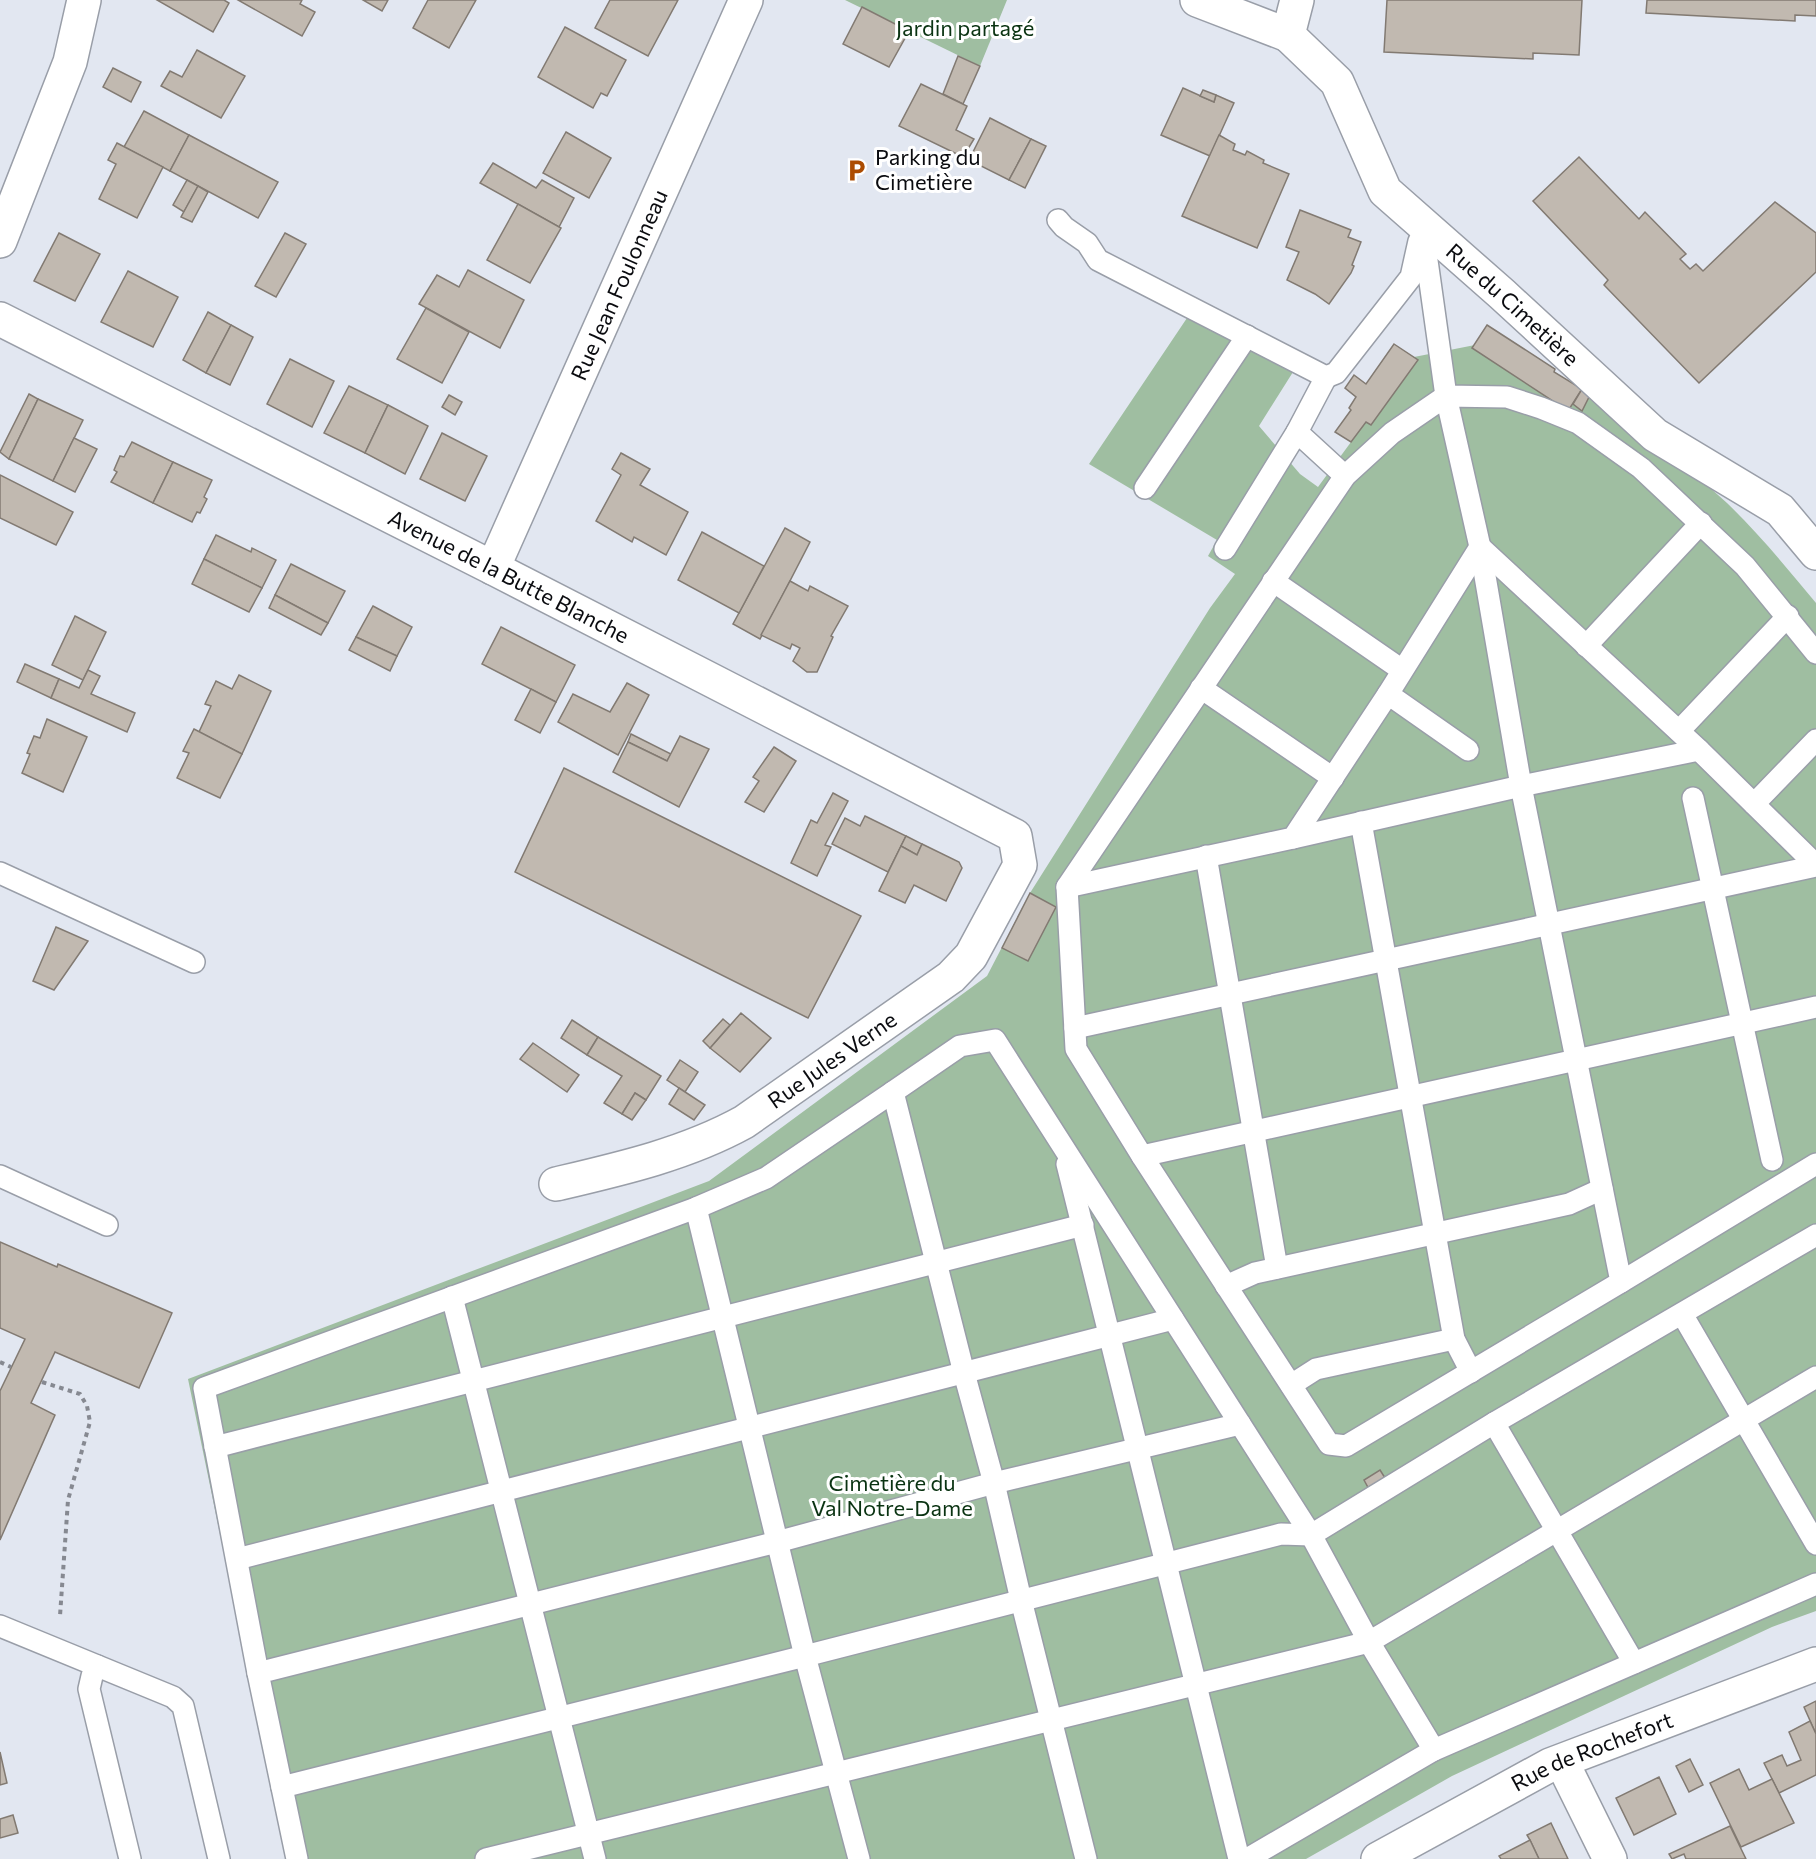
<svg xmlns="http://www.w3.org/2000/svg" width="1816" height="1859" font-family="Commissioner,sans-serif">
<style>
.green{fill:#9fbea1}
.building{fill:#c1b9b0;stroke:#827a72;stroke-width:1.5}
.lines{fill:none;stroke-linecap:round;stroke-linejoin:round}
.service-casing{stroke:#999ea8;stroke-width:24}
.minor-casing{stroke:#999ea8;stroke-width:36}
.path{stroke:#868991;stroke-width:4;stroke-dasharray:4.5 4.5;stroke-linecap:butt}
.service{stroke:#fff;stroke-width:21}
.minor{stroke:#fff;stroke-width:33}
.labels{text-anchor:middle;stroke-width:6;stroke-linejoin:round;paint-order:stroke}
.park-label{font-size:22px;fill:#0a3312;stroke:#fff}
.poi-label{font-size:22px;fill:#0a0b0f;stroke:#fff;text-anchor:start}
.street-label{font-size:22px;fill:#0a0b0f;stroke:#fff}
</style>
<rect width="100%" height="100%" fill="#e2e7f1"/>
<g class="green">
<polygon points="845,0 1007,0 980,66"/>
<path d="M1187 318 1293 372 1259 426 1300 474 1318 487 1351 442 1335 432 1351 410 1349 408 1356 397 1345 388 1354 375 1366 384 1394 344 1414 357 1475 345 1487 325 1555 369V372C1615 411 1674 454 1727 503 1759 534 1788 569 1816 603V1611L1772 1627 1452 1776 1306 1859H287L188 1379 709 1181 987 976 1030 893 1210 608 1235 574 1208 556 1217 540 1089 464Z"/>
</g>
<g class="building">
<polygon points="157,0 224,0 229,3 213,32"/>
<polygon points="238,0 302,0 300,4 315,12 302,36"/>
<polygon points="363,0 388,0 382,11"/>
<polygon points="428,0 476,0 449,48 413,28"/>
<polygon points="610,0 678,0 648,56 595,28"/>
<polygon points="1387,0 1582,0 1579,55 1533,53 1533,59 1384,52"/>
<polygon points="1647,0 1816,0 1816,16 1795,15 1795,21 1646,13"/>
<polygon points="862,7 909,31 889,67 843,44"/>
<polygon points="565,27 626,60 607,96 601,93 593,108 538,77"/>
<polygon points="197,50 245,76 221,118 161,86 170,71 182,77"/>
<polygon points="958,56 980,66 963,104 943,94"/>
<polygon points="113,68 141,82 131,102 103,87"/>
<polygon points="921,84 967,106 956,130 974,139 963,157 899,126"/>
<polygon points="1183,88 1214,102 1216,95 1234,103 1210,156 1161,135"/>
<polygon points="1203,90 1216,95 1214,102 1200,96"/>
<polygon points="144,111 189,135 170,171 124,147"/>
<polygon points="990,118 1031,139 1009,180 969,160"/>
<polygon points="566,132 611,158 589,198 543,173"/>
<polygon points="189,135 278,182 258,218 170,171"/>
<polygon points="1219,135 1235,144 1233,150 1245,155 1247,151 1264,160 1263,163 1289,174 1257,248 1182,216"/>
<polygon points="1031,139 1046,146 1025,188 1009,180"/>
<polygon points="117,143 163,167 137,218 99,199 116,164 108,160"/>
<polygon points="1579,157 1639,219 1645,212 1686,254 1680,259 1690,269 1696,264 1703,271 1775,202 1816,233 1816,272 1699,383 1604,285 1608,280 1533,201"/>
<polygon points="493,163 536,188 542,180 574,198 559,227 480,183"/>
<polygon points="187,180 198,186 184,212 173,205"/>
<polygon points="198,186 208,192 192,222 181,217"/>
<polygon points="518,204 561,228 530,283 487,260"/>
<polygon points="1300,210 1351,230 1348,237 1361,242 1352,265 1354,266 1351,273 1329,304 1315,294 1287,280 1299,252 1286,247"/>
<polygon points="59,233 100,254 75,301 34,281"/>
<polygon points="285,233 306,244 276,297 255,286"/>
<polygon points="468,270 524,300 500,348 419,304 437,275 459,287"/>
<polygon points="128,271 178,297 153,347 101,322"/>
<polygon points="426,308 469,332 442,383 397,359"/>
<polygon points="208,312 231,325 206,373 183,360"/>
<polygon points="231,325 253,337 230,385 206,373"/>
<polygon points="1487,325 1555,369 1554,372 1582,389 1568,411 1472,348"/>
<polygon points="1394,344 1418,360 1371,425 1366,422 1351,442 1335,432 1351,410 1349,408 1356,397 1345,388 1354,375 1366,384"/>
<polygon points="290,359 334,381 312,427 267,404"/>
<polygon points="349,386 388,405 365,453 324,433"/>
<polygon points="1582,389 1590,395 1582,411 1573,404"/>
<polygon points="29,394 38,399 9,459 0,452"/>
<polygon points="449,395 462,402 455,415 442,407"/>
<polygon points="38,399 83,420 53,481 9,459"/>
<polygon points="388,405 428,426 405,474 365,453"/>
<polygon points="442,433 487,456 465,501 420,479"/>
<polygon points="74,438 97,449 75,492 53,481"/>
<polygon points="132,442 173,462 153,503 111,482 117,472 114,470 120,456 124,457"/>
<polygon points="621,453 650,469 640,485 688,512 666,555 634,537 632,542 596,521 621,475 612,469"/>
<polygon points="173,462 212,480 204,497 207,499 200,513 197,512 192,522 153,503"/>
<polygon points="0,475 73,512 56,545 0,518"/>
<polygon points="785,528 810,542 760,639 733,624"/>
<polygon points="702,532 764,566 739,613 678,580"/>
<polygon points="216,535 251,552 252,548 276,560 262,588 204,559"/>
<polygon points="204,559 262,588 249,612 192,584"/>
<polygon points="291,564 345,591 328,623 275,595"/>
<polygon points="790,581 808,591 810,586 848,606 831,636 833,637 817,672 807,672 793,661 800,648 792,644 790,649 761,635"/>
<polygon points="275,595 328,623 321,635 269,608"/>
<polygon points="373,606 412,627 397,656 356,637"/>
<polygon points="75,616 106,632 83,680 52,665"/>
<polygon points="501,627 575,665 556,702 482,664"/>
<polygon points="356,637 397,656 390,671 349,650"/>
<polygon points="25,664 59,679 51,698 17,682"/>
<polygon points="88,670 100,676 91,694 135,713 127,732 51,698 59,679 79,688"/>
<polygon points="239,675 271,691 242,754 199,732 211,706 205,704 216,681 232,689"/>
<polygon points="627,683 649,695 618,755 558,722 573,694 610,712"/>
<polygon points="531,689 556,702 540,733 515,720"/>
<polygon points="47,719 87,737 63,792 22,773 30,754 27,753 34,736 40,738"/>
<polygon points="194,729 242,754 220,798 177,778 189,753 183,751"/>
<polygon points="631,734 671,754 667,761 628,742"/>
<polygon points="680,736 709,749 679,807 613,772 628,742 667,761"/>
<polygon points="774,747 796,761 764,812 745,802 759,781 753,777"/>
<polygon points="564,768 861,916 808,1018 515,872"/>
<polygon points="833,793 848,801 825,845 831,847 817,876 791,863 811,820 817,823"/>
<polygon points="865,816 906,836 888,872 832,844 845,818 860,826"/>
<polygon points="906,836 922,844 917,855 901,846"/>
<polygon points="922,844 959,862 962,868 946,901 914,885 905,903 879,891 901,846 917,855"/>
<polygon points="1030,893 1056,907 1028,961 1002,948"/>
<polygon points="56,927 88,941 54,990 33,981"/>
<polygon points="741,1013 771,1038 740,1072 710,1048"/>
<polygon points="723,1019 730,1025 710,1048 703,1041"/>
<polygon points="572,1020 598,1037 587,1055 561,1038"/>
<polygon points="598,1037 661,1076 646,1100 635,1093 622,1114 604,1103 622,1076 587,1055"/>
<polygon points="533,1043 579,1075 567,1092 520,1059"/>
<polygon points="680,1060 698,1072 685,1092 667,1080"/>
<polygon points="679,1088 705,1105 694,1120 669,1104"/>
<polygon points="635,1093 646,1100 632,1120 622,1114"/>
<polygon points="0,1242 57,1267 58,1264 172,1313 139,1388 55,1352 31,1403 55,1415 0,1540 0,1391 25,1339 0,1328"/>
<polygon points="1380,1470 1387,1481 1370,1491 1364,1480"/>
<polygon points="1816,1701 1816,1734 1804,1707"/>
<polygon points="1810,1721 1816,1734 1816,1775 1779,1793 1764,1763 1782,1755 1787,1766 1801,1760 1789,1732"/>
<polygon points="0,1752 7,1783 0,1785"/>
<polygon points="1690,1759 1703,1785 1689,1792 1676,1766"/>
<polygon points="1739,1769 1749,1790 1772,1779 1794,1823 1741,1847 1710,1783"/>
<polygon points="1659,1777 1676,1814 1634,1835 1616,1798"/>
<polygon points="13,1815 18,1833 0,1838 0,1819"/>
<polygon points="1551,1823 1568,1859 1539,1859 1530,1840 1527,1835"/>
<polygon points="1730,1826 1746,1859 1686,1859 1684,1854 1672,1859 1669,1854"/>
<polygon points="1530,1840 1539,1859 1501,1859 1499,1856"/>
</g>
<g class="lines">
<defs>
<g id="service">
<polyline points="1058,220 1064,227 1087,243 1098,260 1326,377 1336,373 1411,277 1419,241"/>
<polyline points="1422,225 1446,396 1480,547 1521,786 1621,1282 1346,1446 1329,1444 1142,1156 1076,1049 1067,887 1345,476 1392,433 1446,396 1507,397 1541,408 1578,423 1641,468 1745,566 1816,653"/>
<polyline points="1297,432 1326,377"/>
<polyline points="1145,488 1247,336"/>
<polyline points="1225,549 1297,432 1345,476"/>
<polyline points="1273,581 1402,670"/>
<polyline points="1586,646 1701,523"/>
<polyline points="1201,688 1333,778"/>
<polyline points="1388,694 1468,750"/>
<polyline points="1679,731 1788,616"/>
<polyline points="1693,798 1772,1160"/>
<polyline points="1754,804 1816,740"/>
<polyline points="1361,822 1454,1339 1471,1372"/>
<polyline points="1293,838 1521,786 1699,750"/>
<polyline points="1206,856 1277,1268"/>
<polyline points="0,873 194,962"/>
<polyline points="1067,887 1293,838 1388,694 1480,547 1699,750 1816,865"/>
<polyline points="1075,1028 1816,866"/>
<polyline points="1142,1156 1816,1007"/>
<polyline points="1067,1164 1239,1859"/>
<polyline points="0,1176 107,1225"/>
<polyline points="1816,1235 1494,1423 1311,1535 1369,1642 1434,1750 1816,1584"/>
<polyline points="1621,1282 1816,1164"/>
<polyline points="1226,1286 1255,1273 1569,1204 1602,1189"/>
<polyline points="452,1297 595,1859"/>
<polyline points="1682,1314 1816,1544"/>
<polyline points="1291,1385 1316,1369 1454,1339"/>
<polyline points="1494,1423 1634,1663"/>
<polyline points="215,1447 1083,1225"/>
<polyline points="237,1559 1173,1319"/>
<polyline points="0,1626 173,1697 183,1706 219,1859"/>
<polyline points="97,1666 92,1676 89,1689 130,1859"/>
<polyline points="258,1673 204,1388 696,1208 766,1178 893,1092"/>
<polyline points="282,1787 805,1656 696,1208"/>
<polyline points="297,1859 258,1673 777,1542 994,1483 1240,1424"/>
<polyline points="486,1859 1369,1642 1816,1377"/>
<polyline points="859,1859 805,1656 1281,1534 1311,1535"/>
<polyline points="1086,1859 1021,1600 994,1483 964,1373 893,1092 960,1046 995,1040 1311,1535"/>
<polyline points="1247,1859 1434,1750"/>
</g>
<g id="minor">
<polyline points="1197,0 1288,35"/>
<path id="s1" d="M1297 0 1288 35 1337 82 1385 191 1502 294 1655 435 1780 510 1816 553"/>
<polyline points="0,241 70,62 84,0"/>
<path id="s2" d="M0 319 493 568 1015 836 1020 865 971 956 951 977 744 1122C686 1154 620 1169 556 1184"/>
<path id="s3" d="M493 568 746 0"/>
<polyline points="1562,1762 1610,1859"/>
<path id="s4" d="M1378 1859 1550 1765 1816 1664"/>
</g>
</defs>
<use href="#service" class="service-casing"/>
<use href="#minor" class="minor-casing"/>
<g class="path">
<polyline points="0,1362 11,1367"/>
<polyline points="42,1382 80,1394 87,1406 90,1422 68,1500 60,1616"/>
</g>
<use href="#service" class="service"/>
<use href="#minor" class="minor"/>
</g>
<defs>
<symbol id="parking-bare" viewBox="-9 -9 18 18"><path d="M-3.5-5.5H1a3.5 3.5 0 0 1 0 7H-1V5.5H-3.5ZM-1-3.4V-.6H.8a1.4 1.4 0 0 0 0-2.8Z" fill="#ac4c02" stroke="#fff" stroke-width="2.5" paint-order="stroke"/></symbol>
</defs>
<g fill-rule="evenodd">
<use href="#parking-bare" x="840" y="154" width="33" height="33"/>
</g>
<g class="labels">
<g class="park-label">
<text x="965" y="36">Jardin partagé</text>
<text x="892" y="1491">Cimetière du<tspan x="892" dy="25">Val Notre-Dame</tspan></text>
</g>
<g class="poi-label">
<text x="875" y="165">Parking du<tspan x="875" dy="25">Cimetière</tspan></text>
</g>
<g class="street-label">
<text dy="8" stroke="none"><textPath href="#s3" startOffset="310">Rue Jean Foulonneau</textPath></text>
<text dy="8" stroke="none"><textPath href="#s1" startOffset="394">Rue du Cimetière</textPath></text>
<text dy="8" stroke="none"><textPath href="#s2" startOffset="570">Avenue de la Butte Blanche</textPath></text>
<text transform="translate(832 1060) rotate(-35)" y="8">Rue Jules Verne</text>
<text dy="8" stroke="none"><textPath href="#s4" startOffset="240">Rue de Rochefort</textPath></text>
</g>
</g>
</svg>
